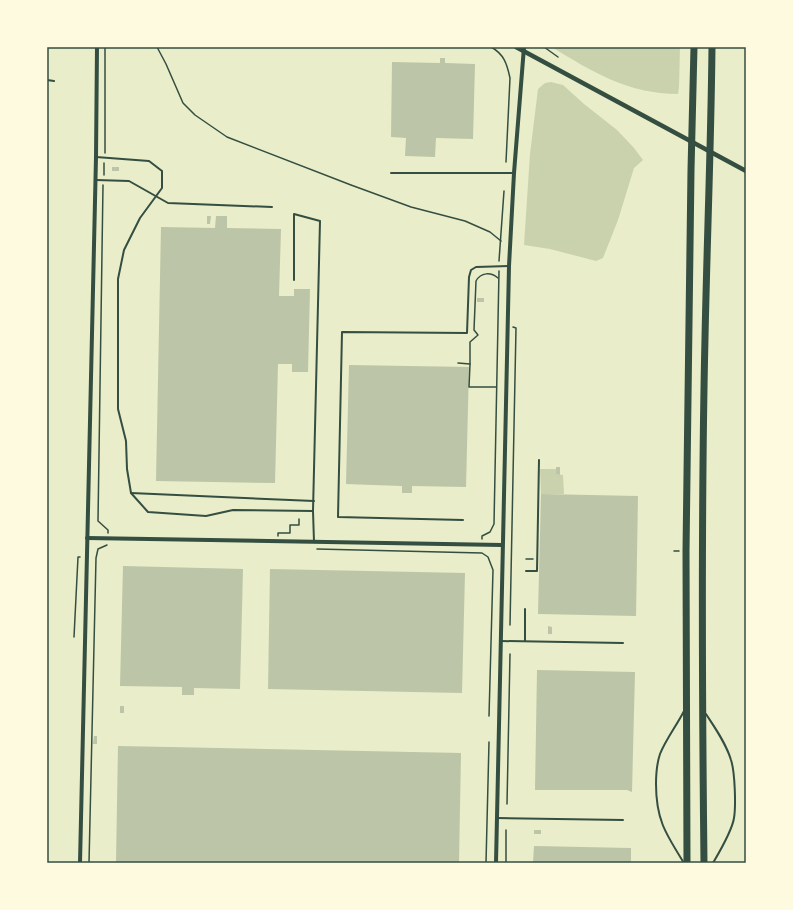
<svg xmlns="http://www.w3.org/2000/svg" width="793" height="910" font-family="'Fira Sans Condensed',sans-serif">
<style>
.green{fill:#cad2ad}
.building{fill:#bcc5a7}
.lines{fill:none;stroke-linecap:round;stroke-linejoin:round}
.path{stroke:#344e41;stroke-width:1.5}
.service{stroke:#344e41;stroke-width:2}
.minor{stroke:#344e41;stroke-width:4}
.tertiary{stroke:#344e41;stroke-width:4.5}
.motorway{stroke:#344e41;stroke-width:7}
.neatline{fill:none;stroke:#344e41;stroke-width:1.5}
</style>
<rect width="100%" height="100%" fill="#e9edc9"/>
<g class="green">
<path d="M552 47H680L679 87 678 94C629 94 592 72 552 47Z"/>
<polygon points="551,82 563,85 584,104 617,130 634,148 643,160 634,168 618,220 603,258 596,261 550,249 524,245 530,154 538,89 545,83"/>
<polygon points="540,469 556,469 556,474 563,475 564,494 541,494"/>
</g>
<g class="building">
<polygon points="440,58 445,58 445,63 475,64 473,139 436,138 435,157 405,156 406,138 391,137 392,62 440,63"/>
<rect x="112" y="167" width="7" height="4"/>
<polygon points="207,216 211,216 210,224 207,224"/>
<polygon points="216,216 227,216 227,228 281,229 279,296 294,296 294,289 310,289 308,372 292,372 292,364 278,364 275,483 156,481 161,227 215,228"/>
<rect x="477" y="298" width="7" height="4"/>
<polygon points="349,365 469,367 466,487 412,486 412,493 402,493 402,486 346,484"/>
<polygon points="556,467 560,467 560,475 556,474"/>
<polygon points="541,494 638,496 636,616 538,614"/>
<polygon points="123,566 243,569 240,689 194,688 194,695 182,695 182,687 120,686"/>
<polygon points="270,569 465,573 462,693 268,689"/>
<polygon points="548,626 552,627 552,634 548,634"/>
<polygon points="537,670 635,672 632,792 627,790 535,790"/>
<rect x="120" y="706" width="4" height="7"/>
<polygon points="94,736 97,736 97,744 93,744"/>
<polygon points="118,746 461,753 459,863 116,863"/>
<rect x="534" y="830" width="7" height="4"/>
<polygon points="534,846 631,848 631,863 533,863"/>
</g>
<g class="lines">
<g class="path">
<polyline points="157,47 166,64 183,103 195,115 227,137 351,185 411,207 465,221 490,232 501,241"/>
<path d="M491 47C504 54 507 64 510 78L506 162"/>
<polyline points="544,47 558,57"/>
<polyline points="105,153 105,47"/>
<polyline points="104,175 104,163"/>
<polyline points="103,185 98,521 108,530 108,533"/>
<polyline points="499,261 504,191"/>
<polyline points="458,363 470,364 469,387 496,387"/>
<path d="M470 364V342L478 335 474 330 476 281C481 272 491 272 498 278"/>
<polyline points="278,536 278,533 290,533 290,525 299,525 299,519"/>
<polyline points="482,539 482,536 490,532 494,524 499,271"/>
<polyline points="317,549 482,553 488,557 493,570 489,716"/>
<polyline points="674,551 679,551"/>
<polyline points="526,559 533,559"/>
<polyline points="510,625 516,328 513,327"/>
<polyline points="74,637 78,557 80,557"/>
<polyline points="507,804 510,654"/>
<polyline points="89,863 96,558 98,549 107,545"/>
<polyline points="486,863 489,742"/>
<polyline points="506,863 506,830"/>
</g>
<g class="service">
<polyline points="47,80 54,81"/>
<polyline points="96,157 149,161 162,171 162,188 140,218 124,250 118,279 118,409 126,441 127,469 131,493 148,512 206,516 233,510 313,511"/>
<polyline points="391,173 514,173"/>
<polyline points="96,180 129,181 168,203 272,207"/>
<polyline points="294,280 294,214 320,221 313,511 314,542"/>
<polyline points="131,493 314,501"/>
<polyline points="463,520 338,517 342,332 467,333 469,277 471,270 476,267 509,266"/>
<polyline points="526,571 537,571 539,460"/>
<polyline points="501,641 623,643"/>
<polyline points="525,641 525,609"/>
<path d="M706 714C715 728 726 743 731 760 735 772 736 806 734 818 732 831 720 851 713 863"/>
<polyline points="497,818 623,820"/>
<path d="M684 863C666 834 656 820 656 784 656 774 657 763 660 754 666 739 677 725 684 711"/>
</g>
<g class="minor">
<polyline points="87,538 502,545"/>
<polyline points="80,863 96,157 97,47"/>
<polyline points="496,863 509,266 514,173 524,47"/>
</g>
<polyline class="tertiary" points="516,47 746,171"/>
<g class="motorway">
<polyline points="687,863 686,551 691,170 694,47"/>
<path d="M704 863C702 688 701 513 705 338 707 241 711 144 712 47"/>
</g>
</g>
<rect width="793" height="910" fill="none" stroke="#fefae0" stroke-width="96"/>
<rect x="48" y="48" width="697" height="814" class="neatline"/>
</svg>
